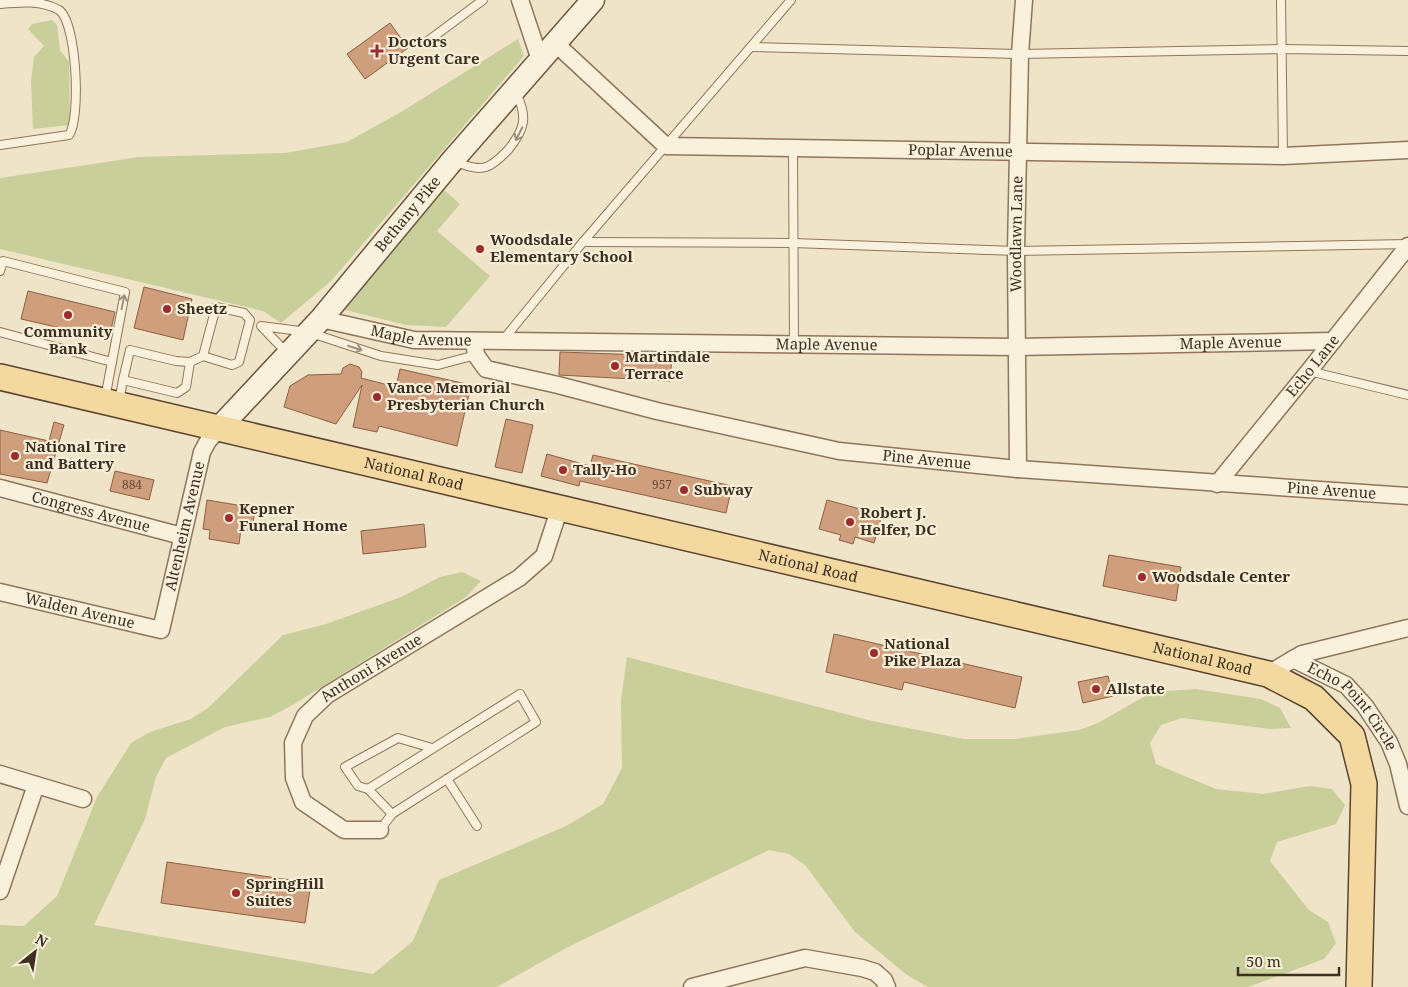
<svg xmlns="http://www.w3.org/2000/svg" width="1408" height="987" font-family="'Noto Serif',serif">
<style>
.green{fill:#c9cf9b}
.building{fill:#cf9f7d;stroke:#8d5f41}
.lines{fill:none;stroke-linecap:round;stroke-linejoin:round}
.lane-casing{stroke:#8d765c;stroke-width:10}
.street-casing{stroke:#8d765c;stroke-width:19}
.secondary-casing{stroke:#6f573f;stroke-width:25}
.primary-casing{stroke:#5b4430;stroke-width:28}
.lane{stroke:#faf1dc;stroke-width:8}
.street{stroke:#faf1dc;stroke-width:16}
.secondary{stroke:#faf1dc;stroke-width:22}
.primary{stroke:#f3d9a0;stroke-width:25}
.oneway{stroke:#9c907e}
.poi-dot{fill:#9e2a2b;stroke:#f7eed8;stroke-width:2}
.labels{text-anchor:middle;stroke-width:4.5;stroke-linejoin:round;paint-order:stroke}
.number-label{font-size:12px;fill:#624a37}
.poi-label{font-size:15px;font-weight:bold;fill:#3d2e20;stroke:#f7eed8;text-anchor:start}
.street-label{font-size:15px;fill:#3d2e20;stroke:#f7eed8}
</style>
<rect width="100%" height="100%" fill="#f0e4c8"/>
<g class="green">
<polygon points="52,20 57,25 60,50 69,62 70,125 33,129 31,81 34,57 44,46 28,29 32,24"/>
<polygon points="518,39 524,56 331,281 281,323 263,311 0,249 0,178 139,157 285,153 347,142 401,112"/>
<polygon points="443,189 460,204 437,231 490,276 446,327 406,325 341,309"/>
<polygon points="462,572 481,581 466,597 291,706 270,717 225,727 166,758 156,777 145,819 94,925 373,974 413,941 439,880 566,826 603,804 622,768 621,700 627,657 872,721 964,739 1015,739 1079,730 1098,723 1152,692 1196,689 1261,699 1280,708 1291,728 1270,729 1182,718 1161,725 1150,743 1156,764 1216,789 1263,794 1310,786 1332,789 1345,805 1336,824 1277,842 1270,861 1309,910 1328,922 1336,943 1324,959 1248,987 928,987 907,975 855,932 805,865 789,854 769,850 568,947 497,987 0,987 0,925 24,926 57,896 97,797 131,743 150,732 191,719 208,708 283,635 326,624 401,597 440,577"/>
</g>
<g class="building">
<polygon points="390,23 408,48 365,79 347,54"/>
<polygon points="144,287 192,299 183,340 134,328"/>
<polygon points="28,291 115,312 109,339 21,319"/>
<polygon points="560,352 672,356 670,381 559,375"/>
<polygon points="350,364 359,367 362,372 361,378 396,387 400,369 471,385 457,446 379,426 377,432 353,427 362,385 336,424 284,407 290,386 308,375 341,374 343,368"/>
<polygon points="506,419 533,425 522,473 495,467"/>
<polygon points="54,422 64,425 47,483 0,474 0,430 49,441"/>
<polygon points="547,454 590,466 593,455 732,486 726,513 580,481 579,486 541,476"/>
<polygon points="115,471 154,480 149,500 110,491"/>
<polygon points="207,500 255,508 252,531 241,529 239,544 209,539 210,530 203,529"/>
<polygon points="827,500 882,515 874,543 855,537 853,544 839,540 841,535 819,529"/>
<polygon points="424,524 426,547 363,554 361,531"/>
<polygon points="1109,555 1181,567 1176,601 1103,586"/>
<polygon points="834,634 1022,677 1015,708 904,682 902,690 826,672"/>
<polygon points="1108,676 1113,696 1083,703 1078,682"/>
<polygon points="167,862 311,883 305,923 161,903"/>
</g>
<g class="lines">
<defs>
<g id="lane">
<polyline points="1281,0 1283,156"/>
<path d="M0 4C21 2 41 0 59 10 77 22 81 119 69 135L0 145"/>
<polyline points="425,43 483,0"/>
<polyline points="752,47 1020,54 1283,49 1408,51"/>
<polyline points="793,149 794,344"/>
<path d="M455 162C465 165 476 170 486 167 495 164 502 156 508 150 525 129 528 117 516 93"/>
<polyline points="583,242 793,243 1016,251 1408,244"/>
<polyline points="0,271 3,261 125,292 105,399"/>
<polyline points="0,332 112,362"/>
<polyline points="503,340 583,242 791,0"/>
<polyline points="287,353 261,326 308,332 381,356 438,365 476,355"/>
<polyline points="1309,371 1408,395"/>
<polyline points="123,380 130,350 176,361 190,362"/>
<polyline points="119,402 123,380 177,393 186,387 190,362 203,356 232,365 239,362 250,320 244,313 216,307 203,356"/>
<polyline points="447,779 477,826"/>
<polyline points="368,789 358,786 345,767 398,738 432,748"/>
<polyline points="380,830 392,814 536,722 520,694 368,789 392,814"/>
</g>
<g id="street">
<polyline points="520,0 540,60"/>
<path id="s1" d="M555 43 666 146 1283 156 1408 150"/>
<path id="s2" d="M321 319 414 340 1016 347 1333 341"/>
<path id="s3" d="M474 341 476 355 486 369 558 385 657 411 839 451 1018 469 1408 496"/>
<path id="s4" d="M1018 469 1016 251 1020 54 1024 0"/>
<path id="s5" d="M1217 484 1309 371 1408 246"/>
<path id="s6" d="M0 488 182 536"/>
<path id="s7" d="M0 592 161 630 202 452 208 441 220 427"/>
<path id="s8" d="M1293 659 1346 685 1365 706 1389 742 1398 764 1408 806"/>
<polyline points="1268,674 1302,654 1408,628"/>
<polyline points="0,774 83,799"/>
<path id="s9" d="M380 830H344L303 802 294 778 293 743 305 716 327 695 519 578 544 556 560 507"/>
<polyline points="0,891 36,785"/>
<polyline points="692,987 805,958 862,968 875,972 884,980 887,987"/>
</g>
<g id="secondary">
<path id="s10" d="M220 427 321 319 452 161 593 0"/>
</g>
<g id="primary">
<path id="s11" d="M0 377 1268 674 1314 698 1352 736 1364 784 1359 987"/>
</g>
</defs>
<use href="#lane" class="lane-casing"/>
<use href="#street" class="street-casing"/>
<use href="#secondary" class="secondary-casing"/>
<use href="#primary" class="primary-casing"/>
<use href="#lane" class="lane"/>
<use href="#street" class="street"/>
<use href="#secondary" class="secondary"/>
<use href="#primary" class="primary"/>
</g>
<defs><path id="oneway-shaft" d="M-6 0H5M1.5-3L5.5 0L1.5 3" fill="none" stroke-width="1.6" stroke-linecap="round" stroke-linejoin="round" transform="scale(1.25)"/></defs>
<g class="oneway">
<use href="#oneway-shaft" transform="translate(519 134) rotate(117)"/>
<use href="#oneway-shaft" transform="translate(123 302) rotate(-79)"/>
<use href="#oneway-shaft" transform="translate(355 348) rotate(18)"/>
</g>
<g class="poi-dot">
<path d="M374.5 43.5h5v5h5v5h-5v5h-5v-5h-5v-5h5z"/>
<circle cx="480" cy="249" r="5"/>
<circle cx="167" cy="309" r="5"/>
<circle cx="68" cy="315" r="5"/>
<circle cx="615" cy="366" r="5"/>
<circle cx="377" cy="397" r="5"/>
<circle cx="15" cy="456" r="5"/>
<circle cx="563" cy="470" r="5"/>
<circle cx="684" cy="490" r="5"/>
<circle cx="229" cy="518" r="5"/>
<circle cx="850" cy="522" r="5"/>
<circle cx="1142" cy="577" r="5"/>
<circle cx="874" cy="653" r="5"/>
<circle cx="1096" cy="689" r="5"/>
<circle cx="236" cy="893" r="5"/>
</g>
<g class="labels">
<g class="number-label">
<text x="132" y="489">884</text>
<text x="662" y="489">957</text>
</g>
<g class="poi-label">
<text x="388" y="47">Doctors<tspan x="388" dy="17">Urgent Care</tspan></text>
<text x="490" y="245">Woodsdale<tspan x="490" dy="17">Elementary School</tspan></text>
<text x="177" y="314">Sheetz</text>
<text x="68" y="337" text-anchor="middle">Community<tspan x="68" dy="17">Bank</tspan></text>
<text x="625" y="362">Martindale<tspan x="625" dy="17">Terrace</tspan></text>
<text x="387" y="393">Vance Memorial<tspan x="387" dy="17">Presbyterian Church</tspan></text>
<text x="25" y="452">National Tire<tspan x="25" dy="17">and Battery</tspan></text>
<text x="573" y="475">Tally-Ho</text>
<text x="694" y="495">Subway</text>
<text x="239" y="514">Kepner<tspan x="239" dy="17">Funeral Home</tspan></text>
<text x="860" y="518">Robert J.<tspan x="860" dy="17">Helfer, DC</tspan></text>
<text x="1152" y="582">Woodsdale Center</text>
<text x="884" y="649">National<tspan x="884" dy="17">Pike Plaza</tspan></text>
<text x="1106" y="694">Allstate</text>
<text x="246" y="889">SpringHill<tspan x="246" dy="17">Suites</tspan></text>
</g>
<g class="street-label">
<text dy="5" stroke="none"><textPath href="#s1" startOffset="446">Poplar Avenue</textPath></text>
<text dy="5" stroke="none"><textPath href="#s10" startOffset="284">Bethany Pike</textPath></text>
<text dy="5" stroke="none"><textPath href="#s4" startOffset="235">Woodlawn Lane</textPath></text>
<text dy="5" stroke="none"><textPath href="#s2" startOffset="102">Maple Avenue</textPath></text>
<text dy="5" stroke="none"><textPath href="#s2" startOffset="912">Maple Avenue</textPath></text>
<text dy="5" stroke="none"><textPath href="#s2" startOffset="508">Maple Avenue</textPath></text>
<text dy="5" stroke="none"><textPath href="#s5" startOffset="152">Echo Lane</textPath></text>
<text dy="5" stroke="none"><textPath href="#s3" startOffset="482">Pine Avenue</textPath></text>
<text dy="5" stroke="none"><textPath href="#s11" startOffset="425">National Road</textPath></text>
<text dy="5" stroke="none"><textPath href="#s3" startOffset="888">Pine Avenue</textPath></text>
<text dy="5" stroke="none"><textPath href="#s6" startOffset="94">Congress Avenue</textPath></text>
<text dy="5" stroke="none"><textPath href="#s7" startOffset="272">Altenheim Avenue</textPath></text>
<text dy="5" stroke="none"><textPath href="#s11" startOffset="830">National Road</textPath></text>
<text dy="5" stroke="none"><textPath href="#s7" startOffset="82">Walden Avenue</textPath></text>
<text dy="5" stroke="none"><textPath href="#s11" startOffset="1235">National Road</textPath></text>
<text dy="5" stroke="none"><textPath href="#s9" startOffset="258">Anthoni Avenue</textPath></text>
<text dy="5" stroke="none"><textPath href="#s8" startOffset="78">Echo Point Circle</textPath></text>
</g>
</g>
<g transform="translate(35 952) rotate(30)" stroke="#f7eed8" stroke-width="4" paint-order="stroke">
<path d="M0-4L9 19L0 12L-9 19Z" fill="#3d2e20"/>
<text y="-8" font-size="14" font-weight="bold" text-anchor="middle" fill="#3d2e20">N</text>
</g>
<path d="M1238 967v8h101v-8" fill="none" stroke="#3d2e20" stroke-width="2.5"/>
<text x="1246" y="967" font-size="15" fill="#3d2e20" stroke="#f7eed8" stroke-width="4" paint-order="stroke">50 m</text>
</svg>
